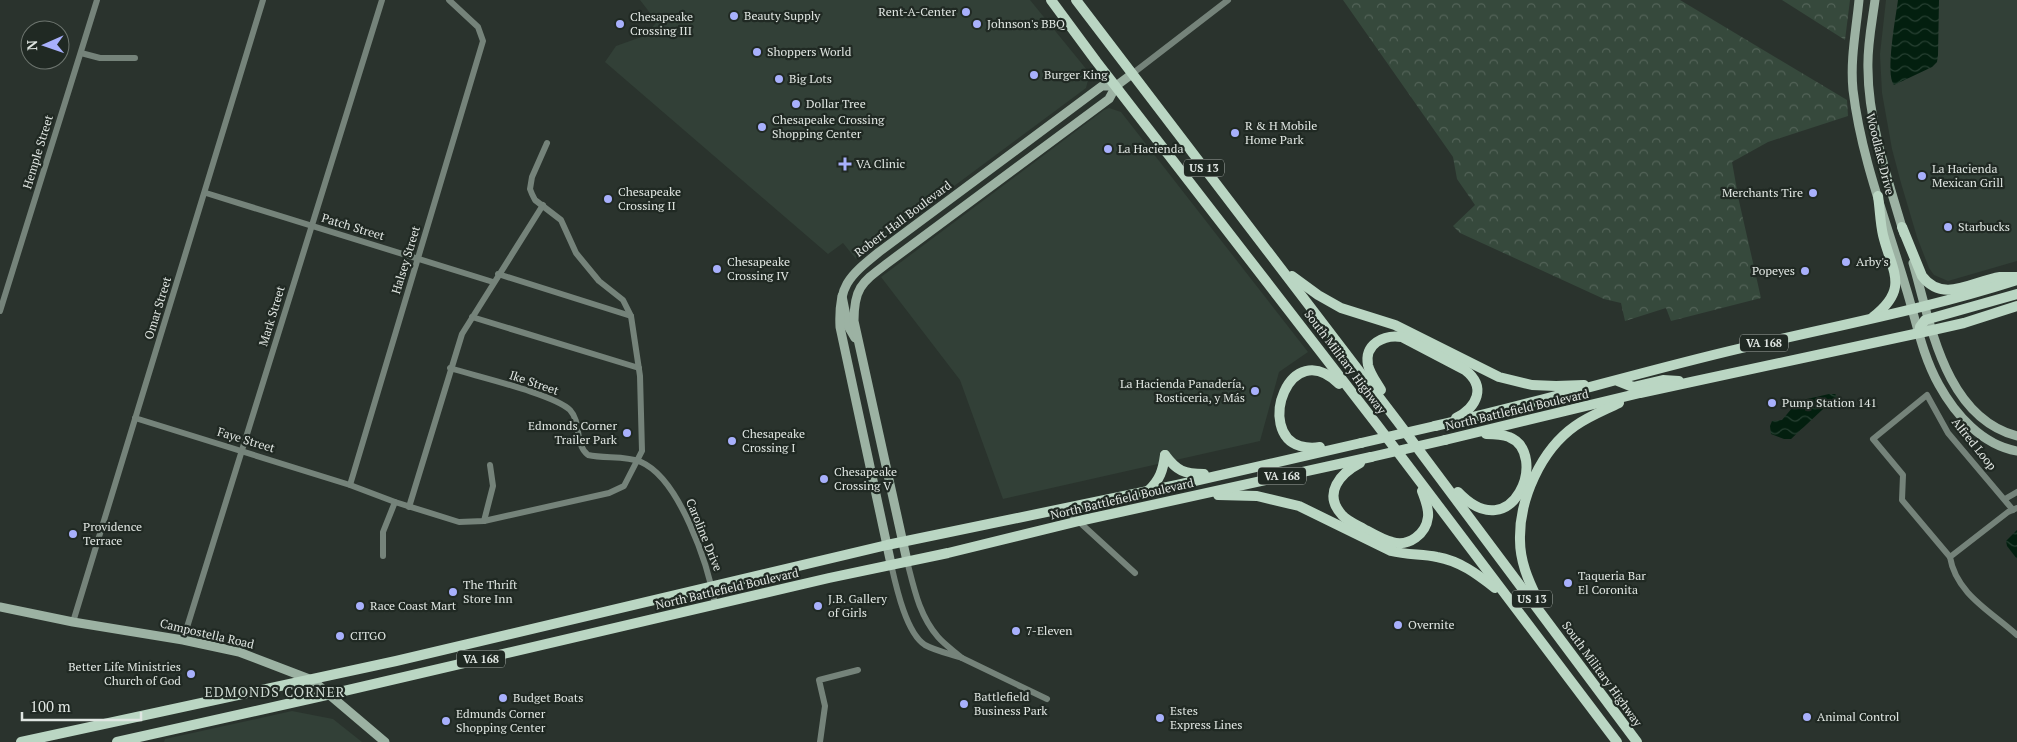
<svg xmlns="http://www.w3.org/2000/svg" width="2017" height="742" font-family="'PT Serif',serif">
<style>
.built{fill:#324037}
.forest{fill:url(#forest-crowns)}
.water{fill:url(#water-waves)}
.lines{fill:none;stroke-linecap:round;stroke-linejoin:round}
.street{stroke:#75837a;stroke-width:6}
.secondary{stroke:#9cb2a3;stroke-width:9}
.primary{stroke:#bad6c3;stroke-width:10}
.primary-bridge{stroke:#bad6c3;stroke-width:10}
.poi-dot{fill:#a8b0fc;stroke:#202923;stroke-width:2}
.labels{text-anchor:middle;stroke-width:4.5;stroke-linejoin:round;paint-order:stroke}
.shield{fill:#202923;stroke:#a6ada9;stroke-width:1}
.shield-label{font-size:11px;font-weight:bold;fill:#e0e6e2}
.poi-label{font-size:12px;fill:#e0e6e2;stroke:#202923;text-anchor:start}
.street-label{font-size:12px;fill:#e0e6e2;stroke:#202923}
.neighbourhood-label{font-size:14px;letter-spacing:1px;fill:#ced9d2;stroke:#202923}
</style>
<defs>
<pattern id="forest-crowns" width="20" height="18" patternUnits="userSpaceOnUse" patternTransform="scale(1.25)"><rect width="20" height="18" fill="#36493c"/><path d="M2 6a3 3 0 1 1 6 0M12 15a3 3 0 1 1 6 0" fill="none" stroke="#536358"/></pattern>
<pattern id="water-waves" width="16" height="10" patternUnits="userSpaceOnUse" patternTransform="scale(1.25)"><rect width="16" height="10" fill="#031f0f"/><path d="M0 5q4-4 8 0t8 0" fill="none" stroke="#274032"/></pattern>
</defs>
<rect width="100%" height="100%" fill="#2a332d"/>
<g class="built">
<polygon points="640,0 1030,0 1087,70 1088,80 1086,88 856,259 843,243 828,254 605,62 616,46 644,36 657,22"/>
<polygon points="1886,0 2017,0 2017,261 1948,281 1934,275 1929,268 1917,237 1901,183 1892,149 1882,93 1880,54"/>
<polygon points="1109,108 1121,112 1308,352 1279,372 1260,441 1003,499 960,380 881,277 1104,110"/>
<polygon points="292,711 333,719 362,742 164,742 165,739"/>
</g>
<g class="forest">
<polygon points="1343,0 1680,0 1847,100 1848,116 1768,142 1732,162 1739,201 1761,298 1671,321 1666,308 1625,321 1621,303 1604,299 1460,233 1453,226 1475,205 1457,179 1453,157"/>
<polygon points="1782,0 1850,0 1845,40"/>
</g>
<g class="water">
<path d="M1898 0H1939L1938 55 1937 62 1932 67 1894 85C1885 74 1896 16 1898 0Z"/>
<polygon points="1829,394 1835,394 1837,396 1791,439 1784,439 1771,434 1770,426 1772,421 1782,420 1798,401"/>
<polygon points="2017,530 2017,559 2007,546 2006,541"/>
</g>
<g class="lines">
<g class="street">
<polyline points="81,53 100,58 135,58"/>
<polyline points="1132,74 1228,0"/>
<polyline points="206,193 493,282"/>
<polyline points="498,274 631,316"/>
<polyline points="0,311 97,0"/>
<polyline points="472,317 639,368"/>
<path d="M450 368C475 376 554 394 570 410 582 423 574 444 588 455 605 459 625 455 641 462 680 479 708 565 715 604"/>
<polyline points="135,418 350,485 395,502 459,522 484,521 609,493 624,486 642,451 640,376 631,316 623,300 599,281 576,253 561,220 535,200 532,194 530,189 532,177 547,143"/>
<polyline points="350,485 483,41 478,27 449,0"/>
<polyline points="2005,499 2017,492"/>
<polyline points="409,507 462,334 543,205"/>
<polyline points="1064,508 1135,573"/>
<path d="M2017 508 2008 512 1950 557C1956 594 1992 612 2017 635"/>
<polyline points="484,521 493,486 490,465"/>
<polyline points="383,556 383,532 395,502"/>
<polyline points="1950,557 1902,500 1903,475 1873,439 1927,395 1948,433 2013,510"/>
<path d="M891 564C896 586 906 633 925 645 936 651 951 654 962 658 954 651 945 645 938 637 919 615 914 588 907 561"/>
<polyline points="73,622 263,0"/>
<polyline points="183,640 382,0"/>
<polyline points="962,658 1047,699"/>
<polyline points="820,742 825,706 819,680 858,670"/>
</g>
<g class="secondary">
<path d="M1859 0C1856 31 1850 60 1853 90 1861 158 1887 223 1906 288 1916 320 1922 355 1939 385 1955 414 1982 445 2017 451"/>
<path d="M1875 0C1872 23 1867 46 1868 69 1868 122 1889 183 1904 234"/>
<path d="M1913 263C1931 325 1945 417 2017 436"/>
<polyline points="842,296 848,326 855,338"/>
<path d="M907 561 854 321C854 286 863 282 889 262L1109 99 1116 86 1132 74"/>
<path d="M891 564 840 327C838 286 848 277 879 252L1102 86H1116"/>
<polyline points="0,607 73,622 183,640 239,652 312,680 385,742"/>
</g>
<g class="primary">
<polyline points="1051,0 1096,61 1378,426 1617,742"/>
<polyline points="1076,0 1398,422 1637,742"/>
<path d="M1902 227 1922 276C1943 304 1973 281 2000 277 2005 277 2011 277 2016 277"/>
<polyline points="1292,276 1318,295 1341,308 1395,325 1499,377 1532,385 1556,386 1584,385"/>
<path d="M1873 317C1910 288 1892 272 1883 235 1880 222 1880 209 1878 196"/>
<polyline points="1919,333 1920,327 1925,320 2017,294"/>
<polyline points="1618,381 1633,387 1663,380 1679,381"/>
<path d="M1381 390C1377 383 1370 374 1368 365 1364 344 1384 334 1402 337L1465 370C1487 387 1477 407 1456 418"/>
<path d="M1435 426C1538 403 1639 372 1742 348 1834 326 1927 309 2017 280"/>
<polyline points="1445,440 1640,393 1933,330 1964,323 2017,306"/>
<path d="M1320 447C1314 448 1307 448 1300 446 1256 433 1289 335 1339 384"/>
<path d="M1165 455C1177 471 1184 474 1204 474"/>
<path d="M1360 463C1341 473 1322 493 1342 515 1347 521 1357 525 1364 529 1373 534 1383 540 1392 542 1409 547 1426 534 1428 517 1429 508 1425 499 1422 491"/>
<path d="M1148 491C1160 480 1163 470 1165 455"/>
<path d="M1458 492C1513 550 1550 453 1509 437 1502 434 1493 434 1486 434"/>
<path d="M1218 495 1257 496 1299 506 1391 551C1407 555 1422 554 1437 557 1460 561 1477 574 1495 588"/>
<path d="M1537 598C1528 580 1520 561 1520 540 1519 499 1541 450 1575 426 1589 416 1605 410 1619 403"/>
<polyline points="21,742 396,661 887,545 1177,485 1361,443"/>
<polyline points="117,742 331,694 829,578 948,553 1079,521 1371,457"/>
</g>
<g class="primary-bridge">
<polyline points="1361,443 1435,426"/>
<polyline points="1371,457 1445,440"/>
</g>
</g>
<g class="poi-dot">
<circle cx="966" cy="12" r="5"/>
<circle cx="734" cy="16" r="5"/>
<circle cx="620" cy="24" r="5"/>
<circle cx="977" cy="24" r="5"/>
<circle cx="757" cy="52" r="5"/>
<circle cx="1034" cy="75" r="5"/>
<circle cx="779" cy="79" r="5"/>
<circle cx="796" cy="104" r="5"/>
<circle cx="762" cy="127" r="5"/>
<circle cx="1235" cy="133" r="5"/>
<circle cx="1108" cy="149" r="5"/>
<path d="M842.5 156.5h5v5h5v5h-5v5h-5v-5h-5v-5h5z"/>
<circle cx="1922" cy="176" r="5"/>
<circle cx="1813" cy="193" r="5"/>
<circle cx="608" cy="199" r="5"/>
<circle cx="1948" cy="227" r="5"/>
<circle cx="1846" cy="262" r="5"/>
<circle cx="717" cy="269" r="5"/>
<circle cx="1805" cy="271" r="5"/>
<circle cx="1255" cy="391" r="5"/>
<circle cx="1772" cy="403" r="5"/>
<circle cx="627" cy="433" r="5"/>
<circle cx="732" cy="441" r="5"/>
<circle cx="824" cy="479" r="5"/>
<circle cx="73" cy="534" r="5"/>
<circle cx="1568" cy="583" r="5"/>
<circle cx="453" cy="592" r="5"/>
<circle cx="360" cy="606" r="5"/>
<circle cx="818" cy="606" r="5"/>
<circle cx="1398" cy="625" r="5"/>
<circle cx="1016" cy="631" r="5"/>
<circle cx="340" cy="636" r="5"/>
<circle cx="191" cy="674" r="5"/>
<circle cx="503" cy="698" r="5"/>
<circle cx="964" cy="704" r="5"/>
<circle cx="1807" cy="717" r="5"/>
<circle cx="1160" cy="718" r="5"/>
<circle cx="446" cy="721" r="5"/>
</g>
<g class="labels">
<g class="shield">
<rect x="1184" y="159.5" width="40" height="17" rx="4"/>
<rect x="1740" y="334.5" width="48" height="17" rx="4"/>
<rect x="1258" y="467.5" width="48" height="17" rx="4"/>
<rect x="1512" y="590.5" width="40" height="17" rx="4"/>
<rect x="457" y="650.5" width="48" height="17" rx="4"/>
</g>
<g class="shield-label">
<text x="1204" y="172">US 13</text>
<text x="1764" y="347">VA 168</text>
<text x="1282" y="480">VA 168</text>
<text x="1532" y="603">US 13</text>
<text x="481" y="663">VA 168</text>
</g>
<g class="poi-label">
<text x="956" y="16" text-anchor="end">Rent-A-Center</text>
<text x="744" y="20">Beauty Supply</text>
<text x="630" y="21">Chesapeake<tspan x="630" dy="14">Crossing III</tspan></text>
<text x="987" y="28">Johnson's BBQ</text>
<text x="767" y="56">Shoppers World</text>
<text x="1044" y="79">Burger King</text>
<text x="789" y="83">Big Lots</text>
<text x="806" y="108">Dollar Tree</text>
<text x="772" y="124">Chesapeake Crossing<tspan x="772" dy="14">Shopping Center</tspan></text>
<text x="1245" y="130">R &amp; H Mobile<tspan x="1245" dy="14">Home Park</tspan></text>
<text x="1118" y="153">La Hacienda</text>
<text x="856" y="168">VA Clinic</text>
<text x="1932" y="173">La Hacienda<tspan x="1932" dy="14">Mexican Grill</tspan></text>
<text x="618" y="196">Chesapeake<tspan x="618" dy="14">Crossing II</tspan></text>
<text x="1803" y="197" text-anchor="end">Merchants Tire</text>
<text x="1958" y="231">Starbucks</text>
<text x="727" y="266">Chesapeake<tspan x="727" dy="14">Crossing IV</tspan></text>
<text x="1856" y="266">Arby's</text>
<text x="1795" y="275" text-anchor="end">Popeyes</text>
<text x="1245" y="388" text-anchor="end">La Hacienda Panadería,<tspan x="1245" dy="14">Rosticeria, y Más</tspan></text>
<text x="1782" y="407">Pump Station 141</text>
<text x="617" y="430" text-anchor="end">Edmonds Corner<tspan x="617" dy="14">Trailer Park</tspan></text>
<text x="742" y="438">Chesapeake<tspan x="742" dy="14">Crossing I</tspan></text>
<text x="834" y="476">Chesapeake<tspan x="834" dy="14">Crossing V</tspan></text>
<text x="83" y="531">Providence<tspan x="83" dy="14">Terrace</tspan></text>
<text x="1578" y="580">Taqueria Bar<tspan x="1578" dy="14">El Coronita</tspan></text>
<text x="463" y="589">The Thrift<tspan x="463" dy="14">Store Inn</tspan></text>
<text x="828" y="603">J.B. Gallery<tspan x="828" dy="14">of Girls</tspan></text>
<text x="370" y="610">Race Coast Mart</text>
<text x="1408" y="629">Overnite</text>
<text x="1026" y="635">7-Eleven</text>
<text x="350" y="640">CITGO</text>
<text x="181" y="671" text-anchor="end">Better Life Ministries<tspan x="181" dy="14">Church of God</tspan></text>
<text x="974" y="701">Battlefield<tspan x="974" dy="14">Business Park</tspan></text>
<text x="513" y="702">Budget Boats</text>
<text x="1170" y="715">Estes<tspan x="1170" dy="14">Express Lines</tspan></text>
<text x="456" y="718">Edmunds Corner<tspan x="456" dy="14">Shopping Center</tspan></text>
<text x="1817" y="721">Animal Control</text>
</g>
<g class="street-label">
<text transform="translate(38 152) rotate(-73)" y="4">Hemple Street</text>
<text transform="translate(1880 154) rotate(76)" y="4">Woodlake Drive</text>
<text transform="translate(903 219) rotate(-37)" y="4">Robert Hall Boulevard</text>
<text transform="translate(353 227) rotate(17)" y="4">Patch Street</text>
<text transform="translate(406 260) rotate(-73)" y="4">Halsey Street</text>
<text transform="translate(158 308) rotate(-73)" y="4">Omar Street</text>
<text transform="translate(272 316) rotate(-73)" y="4">Mark Street</text>
<text transform="translate(1345 362) rotate(53)" y="4">South Military Highway</text>
<text transform="translate(534 383) rotate(19)" y="4">Ike Street</text>
<text transform="translate(1517 410) rotate(-13)" y="4">North Battlefield Boulevard</text>
<text transform="translate(246 440) rotate(17)" y="4">Faye Street</text>
<text transform="translate(1974 444) rotate(51)" y="4">Alfred Loop</text>
<text transform="translate(1122 499) rotate(-13)" y="4">North Battlefield Boulevard</text>
<text transform="translate(704 535) rotate(68)" y="4">Caroline Drive</text>
<text transform="translate(727 589) rotate(-13)" y="4">North Battlefield Boulevard</text>
<text transform="translate(207 634) rotate(13)" y="4">Campostella Road</text>
<text transform="translate(1602 674) rotate(54)" y="4">South Military Highway</text>
</g>
<g class="neighbourhood-label">
<text x="275" y="697">EDMONDS CORNER</text>
</g>
</g>
<g transform="translate(45 45) rotate(268)"><circle r="24" fill="#202923" stroke="#6d756f"/>
<path d="M0-4L9 19L0 12L-9 19Z" fill="#a8b0fc"/>
<text y="-8" font-size="14" font-weight="bold" text-anchor="middle" fill="#e0e6e2">N</text>
</g>
<path d="M22 712v8h119v-8" fill="none" stroke="#e0e6e2" stroke-width="2.5"/>
<text x="30" y="712" font-size="15" fill="#e0e6e2" stroke="#202923" stroke-width="4" paint-order="stroke">100 m</text>
</svg>
